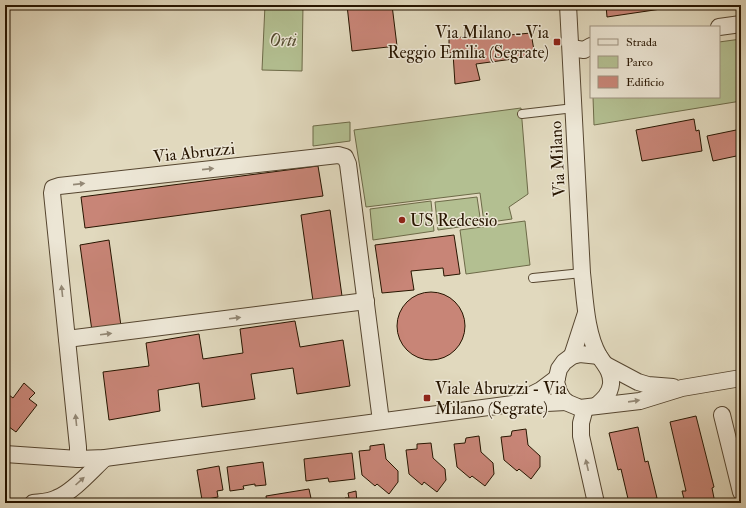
<svg xmlns="http://www.w3.org/2000/svg" width="746" height="508" font-family="'IM FELL Double Pica',serif">
<style>
.green{fill:#b3bf91;stroke:#6d6a48}
.building{fill:#c88577;stroke:#271500}
.lines{fill:none;stroke-linecap:round;stroke-linejoin:round}
.lane-casing{stroke:#564630;stroke-width:10}
.street-casing{stroke:#564630;stroke-width:18}
.lane{stroke:#ece6d5;stroke-width:8}
.street{stroke:#ece6d5;stroke-width:16}
.oneway{fill:#938875}
.poi-dot{fill:#8f2418;stroke:#ece6d5;stroke-width:1.5}
.labels{text-anchor:middle;stroke-width:3;stroke-linejoin:round;paint-order:stroke}
.poi-label{font-size:17px;fill:#271500;stroke:#ece6d5;text-anchor:start}
.park-label{font-size:17px;font-style:italic;fill:#51482c;stroke:#ece6d5}
.street-label{font-size:17px;fill:#271500;stroke:#ece6d5}
</style>
<rect width="100%" height="100%" fill="#e1d9be"/>
<filter id="stains"><feTurbulence type="fractalNoise" baseFrequency=".005" numOctaves="4"/><feColorMatrix values="0 0 0 0 .2 0 0 0 0 .09 0 0 0 0 .02 0 0 0 .5 -.17"/></filter>
<radialGradient id="worn" r=".72"><stop offset=".6" stop-color="#630" stop-opacity="0"/><stop offset="1" stop-color="#630" stop-opacity=".3"/></radialGradient>
<g class="green">
<polygon points="265,5 303,5 302,71 262,70"/>
<polygon points="741,39 741,101 594,125 593,97 719,97 719,42"/>
<polygon points="521,108 528,194 509,207 512,219 484,223 480,193 366,207 354,130"/>
<polygon points="350,122 350,141 313,146 313,126"/>
<polygon points="477,197 481,224 438,230 435,202"/>
<polygon points="431,201 434,231 373,240 370,209"/>
<polygon points="525,221 530,265 466,274 460,230"/>
</g>
<g class="building">
<polygon points="347,5 392,5 397,46 352,51"/>
<polygon points="606,5 688,5 607,17"/>
<polygon points="531,33 535,56 476,64 480,80 455,84 453,53 449,53 449,39 476,35 477,38"/>
<polygon points="694,119 696,131 699,130 702,151 642,161 636,130"/>
<polygon points="741,129 741,155 713,161 707,136"/>
<polygon points="318,166 323,196 85,228 81,197"/>
<polygon points="330,210 342,296 313,301 301,215"/>
<polygon points="454,235 460,274 444,276 443,268 411,271 414,290 382,293 375,245"/>
<polygon points="109,240 121,326 92,331 80,245"/>
<circle cx="431" cy="326" r="34"/>
<polygon points="295,321 300,347 343,340 350,386 297,394 293,368 251,374 255,399 202,407 199,383 158,390 160,411 109,420 103,372 149,366 146,343 199,334 203,359 243,353 240,329"/>
<polygon points="24,383 35,393 29,399 37,405 16,432 5,424 5,392 13,398"/>
<polygon points="696,416 714,487 712,488 715,503 685,503 682,491 686,491 670,422"/>
<polygon points="638,427 645,462 648,461 657,498 653,499 654,503 629,503 621,469 618,470 609,433"/>
<polygon points="526,429 528,445 540,456 540,467 531,479 519,469 517,471 504,460 501,437 511,436 512,431"/>
<polygon points="479,436 481,452 493,463 494,474 485,486 472,476 470,478 457,467 454,444 465,443 466,438"/>
<polygon points="431,443 433,458 445,469 446,480 437,492 424,482 422,485 409,474 406,450 417,449 417,444"/>
<polygon points="384,444 386,459 398,471 398,482 389,494 377,484 375,486 362,475 359,451 370,450 370,446"/>
<polygon points="352,453 355,479 329,482 328,478 306,481 304,459"/>
<polygon points="263,462 266,485 255,486 255,484 243,486 244,489 230,491 227,467"/>
<polygon points="219,466 223,490 217,491 218,497 202,500 197,470"/>
<polygon points="309,489 312,503 267,503 266,496"/>
<polygon points="356,491 357,503 346,503 345,498 349,498 348,493"/>
</g>
<g class="lines">
<defs>
<g id="lane">
<polyline points="522,114 574,108"/>
<polyline points="533,278 582,273"/>
</g>
<g id="street">
<path d="M568 5 582 273C585 299 586 334 599 356 605 365 612 372 611 384 610 394 603 400 596 406"/>
<polyline points="719,27 741,24"/>
<polyline points="571,48 584,50 591,46"/>
<polyline points="67,339 366,301"/>
<polyline points="572,356 586,313"/>
<polyline points="599,356 580,354 572,356 564,362 559,369 556,382 559,392 563,399 568,403 580,408 640,401 682,388 741,378"/>
<polyline points="606,365 638,382 648,385 673,387"/>
<polyline points="517,402 541,390 557,378"/>
<polyline points="585,408 581,423 581,436 596,503"/>
<polyline points="722,415 741,492"/>
<polyline points="5,454 78,459 105,458 512,404 527,404 566,402"/>
<polyline points="78,459 78,447 52,193 53,188 59,186 338,155 345,157 348,164 381,421"/>
<path d="M33 503C41 502 50 502 57 498 73 492 92 470 105 458"/>
</g>
</defs>
<use href="#lane" class="lane-casing"/>
<use href="#street" class="street-casing"/>
<use href="#lane" class="lane"/>
<use href="#street" class="street"/>
</g>
<defs><path id="oneway-solid" d="M-6-.8H1V-3.2L6.5 0L1 3.2V.8H-6Z"/></defs>
<g class="oneway">
<use href="#oneway-solid" transform="translate(208 169) rotate(-6)"/>
<use href="#oneway-solid" transform="translate(79 184) rotate(-6)"/>
<use href="#oneway-solid" transform="translate(62 291) rotate(-96)"/>
<use href="#oneway-solid" transform="translate(235 318) rotate(-7)"/>
<use href="#oneway-solid" transform="translate(106 334) rotate(-7)"/>
<use href="#oneway-solid" transform="translate(634 401) rotate(-8)"/>
<use href="#oneway-solid" transform="translate(76 420) rotate(-96)"/>
<use href="#oneway-solid" transform="translate(587 465) rotate(-103)"/>
<use href="#oneway-solid" transform="translate(80 481) rotate(-42)"/>
</g>
<g class="poi-dot">
<rect x="553" y="38" width="8" height="8" rx="2"/>
<circle cx="402" cy="220" r="4"/>
<rect x="423" y="394" width="8" height="8" rx="2"/>
</g>
<g class="labels">
<g class="poi-label">
<text x="549" y="38" text-anchor="end">Via Milano - Via<tspan x="549" dy="20">Reggio Emilia (Segrate)</tspan></text>
<text x="410" y="226">US Redcesio</text>
<text x="435" y="394">Viale Abruzzi - Via<tspan x="435" dy="20">Milano (Segrate)</tspan></text>
</g>
<g class="park-label">
<text x="283" y="46">Orti</text>
</g>
<g class="street-label">
<text transform="translate(194 152) rotate(-6)" y="6">Via Abruzzi</text>
<text transform="translate(557 159) rotate(-93)" y="6">Via Milano</text>
</g>
</g>
<rect width="746" height="508" fill="none" stroke="#e1d9be" stroke-width="20"/>
<rect x="6" y="6" width="734" height="496" fill="none" stroke="#271500" stroke-width="2"/>
<rect x="10" y="10" width="726" height="488" fill="none" stroke="#271500"/>
<rect x="590" y="26" width="130" height="72" fill="#ece6d5" stroke="#9d9280"/>
<rect x="598" y="39" width="20" height="6" fill="#ece6d5" stroke="#9d9280"/>
<text x="626" y="46" font-size="12" fill="#271500">Strada</text>
<rect x="598" y="56" width="20" height="12" fill="#b3bf91" stroke="#9d9280"/>
<text x="626" y="66" font-size="12" fill="#271500">Parco</text>
<rect x="598" y="76" width="20" height="12" fill="#c88577" stroke="#9d9280"/>
<text x="626" y="86" font-size="12" fill="#271500">Edificio</text>
<rect width="100%" height="100%" filter="url(#stains)"/>
<rect width="100%" height="100%" fill="url(#worn)"/>
</svg>
